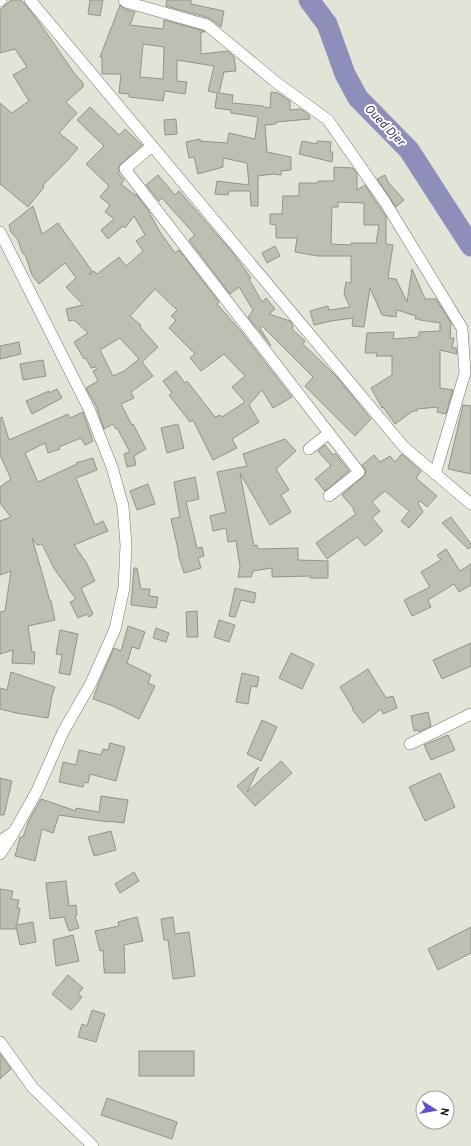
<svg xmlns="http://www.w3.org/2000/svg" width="471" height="1146" font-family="Overpass,sans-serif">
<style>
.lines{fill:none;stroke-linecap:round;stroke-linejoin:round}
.river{stroke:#8e8ebb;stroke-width:21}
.building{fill:#bdbfb3;stroke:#92948a;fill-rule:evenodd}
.street-casing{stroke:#75776d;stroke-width:12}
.street{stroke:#fff;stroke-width:11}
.labels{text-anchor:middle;stroke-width:4;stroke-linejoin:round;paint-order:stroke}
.water-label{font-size:12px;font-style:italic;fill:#39346d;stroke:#fff}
</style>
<rect width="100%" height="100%" fill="#e2e4d8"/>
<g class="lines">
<polyline class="river" points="309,0 327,24 345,74 358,98 409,150 471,246"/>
</g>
<g class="building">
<polygon points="11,0 21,0 25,4 39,22 74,73 83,83 83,87 66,102 77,113 59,133 78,148 67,161 43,185 44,187 28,207 0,184 0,103 12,113 29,101 13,75 27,67 15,49 0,53 0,10"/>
<polygon points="90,0 103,0 100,16 88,14"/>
<polygon points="167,0 191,0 191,4 224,11 221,27 209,18 166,6"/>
<path d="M120 5 124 9 135 12 130 25 163 29 164 20 204 31 205 32H201V54L228 51 234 57 236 71 224 72 219 93 233 95 232 103 263 106 264 107 270 108 271 92 278 93 290 101V110L301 109 309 115 310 119 276 122V124L265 125 267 152 291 157V170L281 171V175L273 174 258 176V206H251L250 191H229L228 195 215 194 217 181 249 185 247 163 223 158V167L198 174 194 157 189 158 186 142 200 139V141L227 143 229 133 255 139 258 117 231 113V110L215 108 217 93 208 91 214 66 177 60V81L187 82 185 94 165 91 163 101 129 97V94L119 93 121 74H102V57H100ZM143 44 164 47 163 79 140 77Z"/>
<path d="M90 107 119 135 125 129 142 145 119 166V172L118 173 124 180 121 184 135 195 136 194 148 210 160 232 175 253 179 250 219 302 217 304 240 330 292 397 273 408 262 390 249 405 259 422 232 439 237 448 213 460 193 420 190 422 169 395 172 393 163 381 176 371 185 383 187 381 215 417 220 415 222 417 245 402 232 387 245 376 224 354 201 371 190 358 195 354 169 328 176 320 171 316 177 310 155 289 130 316 141 325 140 327 158 347 142 362 153 376 131 392 134 398 121 404 132 425 133 424 146 449 134 456 136 465 127 467 124 454 130 452 117 428 116 429 113 424 104 429 96 406 86 388 98 381 93 371 97 369 96 367 91 368 86 358 84 359 74 342 88 333 74 320 69 321 66 309 83 305 66 287 76 278 65 263 39 284 32 275 26 257 22 252 18 240 11 232 9 225 33 206 42 234 58 223 92 271 89 275 94 271 97 274 119 257 126 266 143 251 136 241 145 235 134 216 125 228 123 226 108 239 101 230 114 219 105 212 110 205 100 197 109 186 86 164 104 146 77 120ZM120 338 139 359 124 371 113 376 100 350Z"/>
<polygon points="176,119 177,134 165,135 164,120"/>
<polygon points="302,141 317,144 317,141 331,142 330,152 333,152 332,162 299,154"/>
<path d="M334 167 353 168 357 174V190L365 185 386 217V244L393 245 388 278 396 279 407 302 412 269 425 299H436L451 323 450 338H454L452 348H456L457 354 440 350V388L453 390 446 414 437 412 438 407 417 409V411H413L395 424 383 407 382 408 371 388 392 375V356H376L377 353H365L367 333 394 332 393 339 419 337V332L440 331V323L420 320V319H415L416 316 397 310 396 317 382 315 370 288 364 327 352 326 353 318 331 321 314 325 310 311 328 306 329 310 350 307 344 294 346 282 351 283V256H318L295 252 297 238H276V225L270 224V214H282L283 196H299V183H318V181H334ZM338 202 364 203V225H379L376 243H351V245L331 244 332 207H338Z"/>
<polygon points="158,175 175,195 179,191 233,253 251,278 249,279 262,302 266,298 275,309 269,314 290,321 293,326 292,329 305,341 303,344 337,377 371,419 355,436 305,386 313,377 262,326 260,328 271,346 248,317 253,310 239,287 230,294 189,240 195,235 162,198 159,201 146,185"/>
<polygon points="385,175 388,182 404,200 396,207 377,179"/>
<polygon points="275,246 280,256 267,263 262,253"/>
<polygon points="19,342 21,354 0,359 0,346"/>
<polygon points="43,360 46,376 23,380 20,364"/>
<polygon points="57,389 62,398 32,414 26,401 49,391 49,393"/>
<polygon points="463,405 471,406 471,474 448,469"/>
<polygon points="83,412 93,441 85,445 81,438 59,447 60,449 48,453 45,443 25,453 38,482 77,464 76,463 93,458 97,470 76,478 95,525 103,521 108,531 74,545 86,562 95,581 81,588 93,614 89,617 87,614 78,618 70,602 76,599 55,570 42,544 37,545 32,538 50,601 51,601 55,620 28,626 32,652 35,652 34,664 12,663 13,650 0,654 0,612 5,611 11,571 0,575 0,521 11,517 0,503 0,487 11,479 0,455 0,418 2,417 9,440 68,414 70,418"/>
<polygon points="178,424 184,448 167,453 161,428"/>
<polygon points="285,439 296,451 276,469 289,490 281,495 291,512 270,525 240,473 254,546 257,545 258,549 298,548 298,560 328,561 328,578 310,578 310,576 272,577 272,568 253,571 251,577 238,577 240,567 236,541 228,542 226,528 213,531 210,516 226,512 217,472 247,466 243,454"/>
<polygon points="325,445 333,455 335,453 349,471 325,491 315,479 331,466 318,451"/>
<polygon points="402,454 421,471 416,478 437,496 427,507 420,501 418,503 423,512 409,528 401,521 409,511 385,491 372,502 380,511 372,518 383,531 365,546 357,537 327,559 316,543 356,514 353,510 354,509 342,495 365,475 366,471 362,465 374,455 380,462 390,456 395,462"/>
<polygon points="195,477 199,499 186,502 197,548 202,547 204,556 198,558 201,568 184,573 178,554 179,554 171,519 180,517 174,482"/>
<polygon points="148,484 155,504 137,510 130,491"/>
<polygon points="451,517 471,544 471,547 468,549 442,523"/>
<polygon points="446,549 460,571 471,564 471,585 459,592 454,584 428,600 431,607 412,616 404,600 430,587 421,572 441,560 437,555"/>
<polygon points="134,568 137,568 141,589 150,589 149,596 158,597 156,608 131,605"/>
<polygon points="235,588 256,593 254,603 241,600 235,617 229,616"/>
<polygon points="197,611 198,637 187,637 186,612"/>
<polygon points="219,620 235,625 229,642 214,637"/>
<polygon points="128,626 145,632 139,649 132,647 127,663 151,675 148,683 155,686 139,719 113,706 93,699 98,685 114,648 121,651"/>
<polygon points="156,628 169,633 166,642 153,638"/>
<polygon points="60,630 78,634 70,675 59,673 62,655 56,654"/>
<polygon points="471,643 471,666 442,679 433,660"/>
<polygon points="291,653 314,664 302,689 279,678"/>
<polygon points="368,669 386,698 393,696 397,708 383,714 381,709 363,723 352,709 353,708 340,687"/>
<polygon points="11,672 55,687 52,696 48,718 16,713 0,709 0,688 7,690"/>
<polygon points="242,673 259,677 257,687 251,686 248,704 236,702"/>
<polygon points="428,712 431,726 419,732 418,730 414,731 411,716"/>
<polygon points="262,720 277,727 261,761 247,754"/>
<polygon points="448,735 455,750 431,760 424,745"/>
<polygon points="110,743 125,747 116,781 90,774 88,783 84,782 83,787 59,782 63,762 76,765 79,750 101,755 103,749 108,750"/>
<polygon points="281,761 292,773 255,806 237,786 259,767 247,792"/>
<polygon points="440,773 455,807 425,821 409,787"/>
<polygon points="0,778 12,781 4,815 0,815"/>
<polygon points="101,796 128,800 124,823 108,821 108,822 59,815 53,833 42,829 35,861 15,856 20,837 23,837 29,820 41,799 76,811 76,808 99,812"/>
<polygon points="111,831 116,850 94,856 88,837"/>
<polygon points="134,872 139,881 120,893 115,884"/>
<polygon points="66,881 69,906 76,905 77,915 75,916 79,928 69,931 64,917 50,919 46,883"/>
<polygon points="0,889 13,891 11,899 19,900 17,908 20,908 17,925 33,922 36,942 20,945 16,926 16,929 0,929"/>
<polygon points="137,917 143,941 124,945 125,973 104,973 105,969 104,970 103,950 100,951 95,931 119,926 118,922"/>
<polygon points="173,917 175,934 189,932 195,976 173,979 168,940 164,940 161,919"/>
<polygon points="471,927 471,953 438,970 428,949"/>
<polygon points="73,935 79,961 56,966 53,940"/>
<polygon points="68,975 83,988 78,994 82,997 71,1010 52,994"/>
<polygon points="92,1010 105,1014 96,1042 78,1037 82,1024 87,1026"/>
<rect x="139" y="1051" width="55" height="25"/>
<polygon points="0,1054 11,1069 0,1079"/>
<polygon points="107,1098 177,1122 172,1139 101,1115"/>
</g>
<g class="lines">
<defs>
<g id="street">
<polyline points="30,0 404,447 471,504"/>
<polyline points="124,0 126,2 207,25 277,83 328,120 385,202 462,328 465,373 435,474"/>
<polyline points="0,1 1,0"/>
<polyline points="152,146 125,169 359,472 329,496"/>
<polyline points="0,232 89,409 112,467 123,506 126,545 124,588 115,629 91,683 63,732 37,791 14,832 0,841"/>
<polyline points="309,449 329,433"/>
<polyline points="410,744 471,714"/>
<polyline points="0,854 12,836"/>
<polyline points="0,1042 33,1088 93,1146"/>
</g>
</defs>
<use href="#street" class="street-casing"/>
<use href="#street" class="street"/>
</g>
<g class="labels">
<g class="water-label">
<text transform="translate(385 125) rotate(46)" y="4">Oued Djer</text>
</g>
</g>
<g transform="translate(435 1110) rotate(101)"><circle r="19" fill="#ffffff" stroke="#a1a2a0"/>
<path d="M0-3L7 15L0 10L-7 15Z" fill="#6251ca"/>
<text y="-6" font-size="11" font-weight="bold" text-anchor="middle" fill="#151612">N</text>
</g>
</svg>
